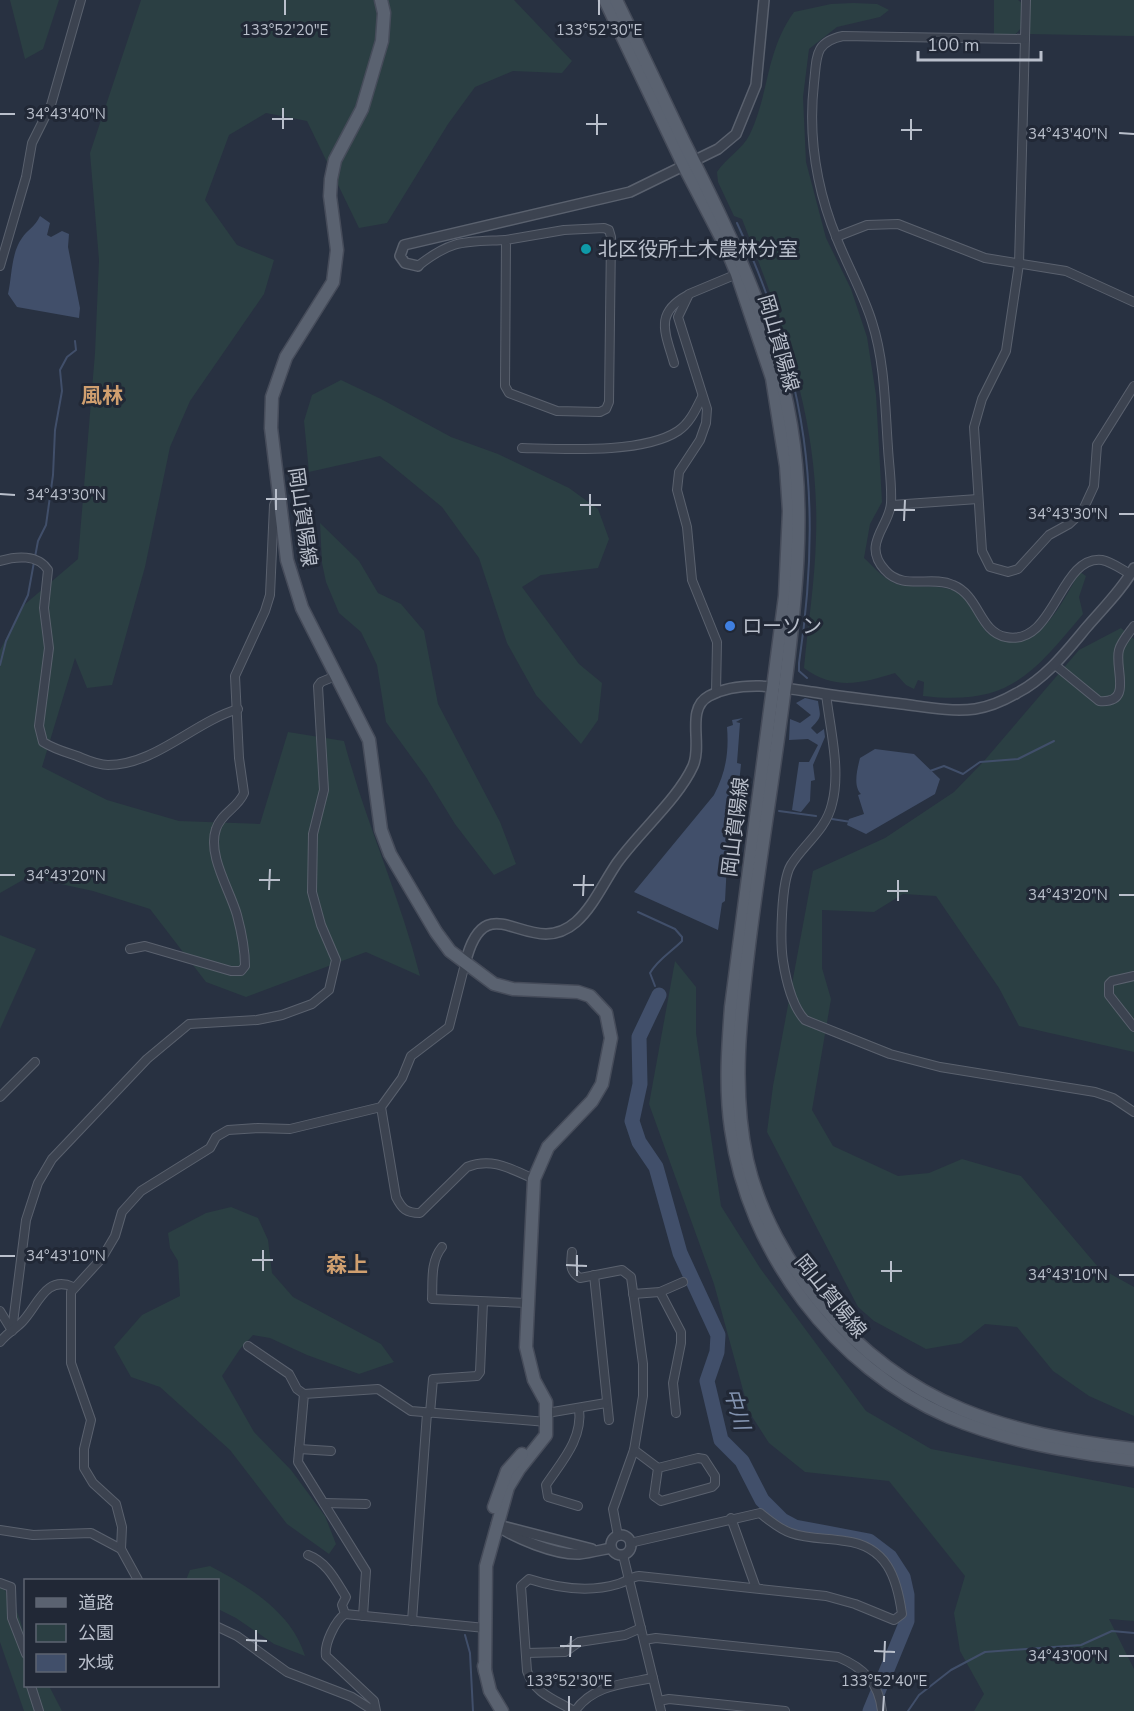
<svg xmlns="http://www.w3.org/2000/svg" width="1134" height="1711" font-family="'Nunito Sans','Noto Sans JP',sans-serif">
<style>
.green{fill:#2b3f43}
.water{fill:#414f6a}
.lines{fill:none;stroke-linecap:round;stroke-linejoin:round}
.stream{stroke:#414f6a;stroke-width:2}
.river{stroke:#414f6a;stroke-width:15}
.minor-casing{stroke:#5a616e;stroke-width:10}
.tertiary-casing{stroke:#5a616e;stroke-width:12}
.primary-casing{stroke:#464c5a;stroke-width:15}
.minor{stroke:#3c4350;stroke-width:8}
.tertiary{stroke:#3c4350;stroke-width:9}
.primary{stroke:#5a6270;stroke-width:12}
.ticks{fill:none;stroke:#b9bfcb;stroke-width:2}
.culture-dot{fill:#0f9aa8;stroke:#212836;stroke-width:2}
.shop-dot{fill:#3f7fe0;stroke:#212836;stroke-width:2}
.labels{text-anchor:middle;stroke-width:6;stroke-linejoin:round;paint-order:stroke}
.poi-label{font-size:20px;fill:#b9bfcb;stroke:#212836;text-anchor:start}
.street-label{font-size:20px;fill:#b9bfcb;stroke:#212836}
.neighbourhood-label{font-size:21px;font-weight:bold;fill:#d09f6f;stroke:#212836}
.water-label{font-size:21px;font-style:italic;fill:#8393b0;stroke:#212836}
.ticks-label{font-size:15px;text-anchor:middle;fill:#b9bfcb;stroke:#212836;stroke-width:6;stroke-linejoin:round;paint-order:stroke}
</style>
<rect width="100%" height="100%" fill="#283141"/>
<g class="green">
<polygon points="10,0 59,0 43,49 25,59"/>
<path d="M141 0H514L572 61 562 73 513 71 475 87 448 124 387 223 359 228 307 121 266 113 229 135 205 200 237 245 274 260 264 294 190 401 170 447 145 567 112 685 87 688 75 658 42 767 107 800 179 821 260 824 288 732 344 741C365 821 400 896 420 976L366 952 246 997 206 982 150 909 93 891 28 877 0 893V650L24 605 78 559 95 353 99 260 90 153Z"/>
<polygon points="994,0 1018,0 1022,3 1021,28 1015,35 994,35"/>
<polygon points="1030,0 1134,0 1134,36 1029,34"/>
<path d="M853 3 877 4 889 10 880 17 837 27 809 49 803 97 806 162 826 238 851 289 867 337 876 395 882 502 870 524 864 558C874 567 886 582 900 585 919 588 937 584 955 591 971 598 973 613 982 626 987 635 995 638 1004 640 1042 651 1064 597 1080 572L1086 576 1079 597 1083 614C1032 675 1008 706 923 696L924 682 918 680 914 689 906 685 895 673C862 683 835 691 804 668 808 624 815 581 816 537 820 422 783 324 742 219L734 216 718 182 717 172C726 158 742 150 750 134 770 91 765 53 794 12L831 4Z"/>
<polygon points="341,380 381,399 451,437 498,454 569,488 598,509 609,539 598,568 541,575 522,587 579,664 602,683 598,720 581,744 536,695 507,643 479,558 442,507 380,456 309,472 304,421 312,395"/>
<polygon points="320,523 359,561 378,593 401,604 424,631 438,704 500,822 516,864 494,875 455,824 426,777 386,722 377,665 361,632 339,613 326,582 322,563"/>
<polygon points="1121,628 1134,639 1134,1052 1019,1026 999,988 936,896 903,894 874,912 822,910 822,968 831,999 812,1110 833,1146 898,1176 929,1173 962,1159 1021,1176 1098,1267 1134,1287 1134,1416 1089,1396 1053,1371 1017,1327 985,1324 961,1343 926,1349 874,1321 858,1307 767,1132 773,1086 813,871 885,838 954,792 984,761 1079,650"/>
<polygon points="0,935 36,949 0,1029"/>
<polygon points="675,961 696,987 696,1033 721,1206 760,1268 866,1411 931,1449 1134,1488 1134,1621 1109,1619 1134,1669 1134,1711 974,1711 984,1694 960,1651 954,1613 965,1576 889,1481 805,1472 769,1443 749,1412 714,1284 649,1104"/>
<polygon points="231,1207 258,1218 268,1240 272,1273 293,1297 381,1344 394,1362 359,1374 307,1355 270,1338 253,1335 240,1349 222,1376 254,1432 291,1470 325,1516 336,1544 329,1554 287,1524 230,1450 160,1387 131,1377 114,1347 142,1315 180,1296 178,1261 170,1248 168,1233 206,1213"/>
<path d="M210 1566C248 1586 292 1612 305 1656L274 1644 236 1618 218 1609V1580H186L190 1570Z"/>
<path d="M0 1583C28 1623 25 1639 26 1686H49L62 1711H24L0 1642Z"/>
</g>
<g class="water">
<path d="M40 216 50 223 47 235 51 237 62 231 69 234 68 247 80 308 79 318 17 307 8 294C12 277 11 253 22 238 27 230 35 227 40 216Z"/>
<path d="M805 698 818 701C820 716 823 716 811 728L817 734 824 729 825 737 813 765 815 780 811 781 810 801 801 812 792 810 799 762H809L818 745 808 739 789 740 790 719 800 723 811 715 796 703Z"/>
<path d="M743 718 736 722 740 723 737 763 741 764 733 843 728 844 725 901 722 903 718 930 634 892 714 795C726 772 729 752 727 727L733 725 732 720Z"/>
<path d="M875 749 914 754 940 779 935 794 866 834 847 825 849 819 864 814 858 795 861 794C853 786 857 770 860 758Z"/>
</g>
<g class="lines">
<g class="stream">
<path d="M737 223C807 375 824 498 799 663V671L807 678"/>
<polyline points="35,557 38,541 46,525 53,475 55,430 62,391 60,370 67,357 76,350 75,341"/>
<polyline points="0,665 6,641 28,595 34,562"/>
<polyline points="930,771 944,766 963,774 980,762 1018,759 1054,741"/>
<polyline points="779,811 816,816"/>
<polyline points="832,819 851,822"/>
<path d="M638 912 675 929 682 937V941C670 953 658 959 650 973L655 986"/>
<polyline points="465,1635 470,1653 473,1711"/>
<polyline points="908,1711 919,1695 951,1670 985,1652 1081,1645 1112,1631 1134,1633"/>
</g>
<polyline class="river" points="659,995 639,1037 640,1084 632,1121 639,1142 656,1167 680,1253 718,1335 717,1352 707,1381 721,1440 742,1461 762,1500 782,1520 795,1527 869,1541 890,1557 903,1577 907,1595 907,1621 870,1711"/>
<defs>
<g id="minor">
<polyline points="1026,0 1019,264 1006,351 982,399 974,427 982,551 990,567 1008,572 1018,569 1049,535 1069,524 1082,512 1094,486 1097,445 1134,386"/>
<path d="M1025 39 843 36C814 42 817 57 814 83 808 137 816 188 837 239 848 267 863 293 872 322 885 362 885 407 888 448 889 466 892 485 891 503 890 526 861 544 885 570 903 591 931 575 953 585 980 596 979 632 1006 637 1055 647 1059 555 1102 560 1112 562 1121 569 1130 574"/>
<polygon points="604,228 609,230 611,237 609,402 606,409 600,412 557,411 509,393 505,386 506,240 564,230"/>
<polyline points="836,237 867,225 898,224 985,258 1066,271 1134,302"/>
<polyline points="0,266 26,177 32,143 51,105 81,0"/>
<path d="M418 266C452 239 464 242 506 240"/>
<path d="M674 363C665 332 654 313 688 295"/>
<path d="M522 448C564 449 643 454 678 431 690 423 696 409 702 397"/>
<polyline points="892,505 978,499"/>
<path d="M0 561C16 556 38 554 48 570L44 608 49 648 39 726 43 742C54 749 65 752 77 756 87 760 97 765 108 765 155 765 194 722 238 709"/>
<path d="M1055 665 1099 701C1134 704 1114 669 1119 650 1121 642 1129 633 1134 626"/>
<polyline points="716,693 717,642 692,580 687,527 677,490 679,472 700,440 706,423 707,409 678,317 689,294 737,274"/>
<path d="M826 694C830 729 841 770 832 804 826 830 804 844 791 865 781 881 780 942 783 961 786 980 792 1006 805 1020L890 1054 940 1067 1095 1092 1113 1098 1134 1112"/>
<path d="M130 949 145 946 231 971H241L245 966C245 949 241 930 237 915 230 890 207 855 216 829 221 813 238 808 244 793L239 758 235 676 265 611 270 595 274 505 278 496"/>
<polyline points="1134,976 1112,981 1109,984 1109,995 1134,1027"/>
<polyline points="0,1097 35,1062"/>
<path d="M381 1107 396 1197C402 1209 406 1213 420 1213L467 1167C492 1157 511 1169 534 1179"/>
<path d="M442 1247C430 1262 433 1281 432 1299L527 1303"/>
<path d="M572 1252C571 1264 569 1271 580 1278L622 1270 631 1277 643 1364V1396L634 1450 613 1509 618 1536"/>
<polyline points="594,1275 609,1420"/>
<polyline points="660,1292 681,1332 681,1343 673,1383 676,1413"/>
<polyline points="633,1294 660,1292 683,1282"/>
<polyline points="0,1311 11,1329"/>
<polyline points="12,1331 26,1220 38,1183 52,1159 147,1059 189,1024 257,1020 282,1015 312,1004 329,990 336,960 321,925 312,892 313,834 324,790 318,686 321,682 338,675"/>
<path d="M0 1342C6 1334 14 1330 21 1323 37 1308 45 1274 73 1287"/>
<polyline points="248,1346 289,1374 297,1389 304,1394"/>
<polyline points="430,1413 433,1379 477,1376 480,1372 483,1302"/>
<polyline points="547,1413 606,1403"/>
<polyline points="299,1449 331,1451"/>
<polyline points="634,1450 658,1468 698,1458 704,1459 715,1476 715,1484 712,1487 661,1501 654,1496 658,1468"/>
<polyline points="324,1503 366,1504"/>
<path d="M578 1506 548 1497 546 1485C562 1461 583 1439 579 1408"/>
<polyline points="731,1518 756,1588"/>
<polyline points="0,1530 33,1535 91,1533 121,1549"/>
<path d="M308 1555C327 1562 336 1581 346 1597L342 1605 345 1614"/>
<polyline points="623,1555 661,1711"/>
<polyline points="138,1580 121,1549 122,1527 116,1504 93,1483 84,1468 84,1449 91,1420 71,1363 71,1292 102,1258 115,1236 122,1212 141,1191 210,1148 216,1137 228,1130 258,1128 290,1129 381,1107 402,1078 411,1056 449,1027 465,964"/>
<polyline points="0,1583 11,1587 12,1618 26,1654"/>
<polyline points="363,1616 366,1571 298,1462 304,1394 378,1389 411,1411 547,1422"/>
<polyline points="412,1621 427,1413"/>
<polyline points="218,1627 237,1636 287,1672 352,1697 374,1711"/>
<path d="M644 1640 656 1638 838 1657C864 1668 879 1683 882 1711"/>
<polyline points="526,1653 565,1652 579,1642 625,1635 641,1628"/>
<polyline points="31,1686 39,1711"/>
<polyline points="659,1701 669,1699 785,1711"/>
<path d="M376 1711 374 1701 326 1656C324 1644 335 1621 345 1614L485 1628"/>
<path d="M574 1711C554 1699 535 1694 527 1671L521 1586 529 1579C557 1588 588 1593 618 1584 626 1582 630 1577 639 1576L826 1596 855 1604 894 1620 902 1614C897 1578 887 1546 845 1541 828 1538 808 1539 791 1533 779 1529 769 1520 760 1513L630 1543"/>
<path d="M575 1711C593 1685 623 1684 653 1678"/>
</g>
<g id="tertiary">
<polyline points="418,266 405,263 400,256 404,245 630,192 718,149 736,134 756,85 764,0"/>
<path d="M465 964C486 878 529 963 576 922 593 907 604 882 617 863 639 832 678 799 693 766 703 744 685 709 709 696 739 680 781 687 812 692 842 697 872 700 902 704 926 707 951 712 975 709 989 707 1005 700 1017 693 1046 678 1066 652 1086 628 1102 609 1122 590 1134 568"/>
<path d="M496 1525C514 1538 556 1555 579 1554 589 1553 601 1550 611 1548"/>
<polyline points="498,1525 592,1549"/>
<circle cx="621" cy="1545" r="10"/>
</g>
<g id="primary">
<polyline points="381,0 384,13 382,41 362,109 335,160 331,179 330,196 337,250 333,282 286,357 272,397 271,428 287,560 302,608 369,740 381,830 390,854 436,932 450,951 494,984 513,989 578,992 590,996 606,1013 611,1038 602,1084 592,1101 548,1147 534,1179 526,1347 534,1380 546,1402 546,1435 519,1469 508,1487 486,1566 485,1671"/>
<path d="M605 0 684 166 724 243 737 274 772 378 786 466 789 511 785 596 731 1007C728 1047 725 1088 731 1129 748 1253 835 1367 949 1417 1008 1442 1071 1452 1134 1460"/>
<path d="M616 0C639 47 661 94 683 140 735 244 786 347 796 465 802 528 796 591 789 654 778 749 762 842 750 937 741 1011 731 1087 747 1160 759 1213 788 1264 822 1305 907 1407 1007 1434 1134 1449"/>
<polyline points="494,1507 507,1471 522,1454"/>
<polyline points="484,1666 490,1691 502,1711"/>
</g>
</defs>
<use href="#minor" class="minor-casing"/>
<use href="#tertiary" class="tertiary-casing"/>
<use href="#primary" class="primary-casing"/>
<use href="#minor" class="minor"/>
<use href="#tertiary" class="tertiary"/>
<use href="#primary" class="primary"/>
</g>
<path class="ticks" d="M285 15V0M599 15V0M0 114H15M272 119H293M586 124H607M283 129V108M901 130H922M1119 133 1134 134M597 135V114M911 140V119M0 494 15 495M266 499H287M580 505H601M276 510V489M894 510H915M1119 514H1134M590 515V494M904 521 905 500M0 875H15M259 880H280M573 885H594M269 890 270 869M887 891H908M1119 895H1134M583 896 584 875M898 901V880M0 1256H15M252 1260H273M566 1265 587 1266M263 1271V1250M881 1271H902M1119 1275H1134M577 1276V1255M891 1282V1261M246 1640 267 1641M560 1646H581M256 1651V1630M874 1651 895 1652M1119 1656H1134M570 1657 571 1636M884 1662 885 1641M569 1711V1696M883 1711 884 1696"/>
<circle class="culture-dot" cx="586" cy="249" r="6"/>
<circle class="shop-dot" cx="730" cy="626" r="6"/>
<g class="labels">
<g class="poi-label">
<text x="598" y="256">北区役所土木農林分室</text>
<text x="742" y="633">ローソン</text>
</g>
<g class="street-label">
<text transform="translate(779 343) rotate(74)" y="7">岡山賀陽線</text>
<text transform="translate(303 517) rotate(82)" y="7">岡山賀陽線</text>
<text transform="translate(735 827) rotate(-83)" y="7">岡山賀陽線</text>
<text transform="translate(831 1296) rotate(51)" y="7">岡山賀陽線</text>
</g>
<g class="neighbourhood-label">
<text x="102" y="403">風林</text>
<text x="347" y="1272">森上</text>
</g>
<g class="water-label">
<text transform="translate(737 1409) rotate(74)" y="7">中川</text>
</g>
</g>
<g class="ticks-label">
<text x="285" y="35">133°52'20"E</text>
<text x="599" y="35">133°52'30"E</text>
<text x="66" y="119">34°43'40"N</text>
<text x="1068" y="139">34°43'40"N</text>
<text x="66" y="500">34°43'30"N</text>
<text x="1068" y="519">34°43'30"N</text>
<text x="66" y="881">34°43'20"N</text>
<text x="1068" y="900">34°43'20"N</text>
<text x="66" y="1261">34°43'10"N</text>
<text x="1068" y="1280">34°43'10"N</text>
<text x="1068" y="1661">34°43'00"N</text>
<text x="569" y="1686">133°52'30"E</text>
<text x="884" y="1686">133°52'40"E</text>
</g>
<rect x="24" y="1579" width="195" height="108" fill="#212836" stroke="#5e6472" stroke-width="1.5"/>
<rect x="36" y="1598" width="30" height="9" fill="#5a6270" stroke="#5e6472" stroke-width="1.5"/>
<text x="78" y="1609" font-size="18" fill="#b9bfcb">道路</text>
<rect x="36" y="1624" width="30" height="18" fill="#2b3f43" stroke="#5e6472" stroke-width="1.5"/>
<text x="78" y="1639" font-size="18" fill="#b9bfcb">公園</text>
<rect x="36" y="1654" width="30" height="18" fill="#414f6a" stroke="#5e6472" stroke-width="1.5"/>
<text x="78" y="1669" font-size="18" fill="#b9bfcb">水域</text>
<path d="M918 51v9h123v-9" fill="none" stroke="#b9bfcb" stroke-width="3"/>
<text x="927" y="51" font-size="18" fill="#b9bfcb" stroke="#212836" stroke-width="4.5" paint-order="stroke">100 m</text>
</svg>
